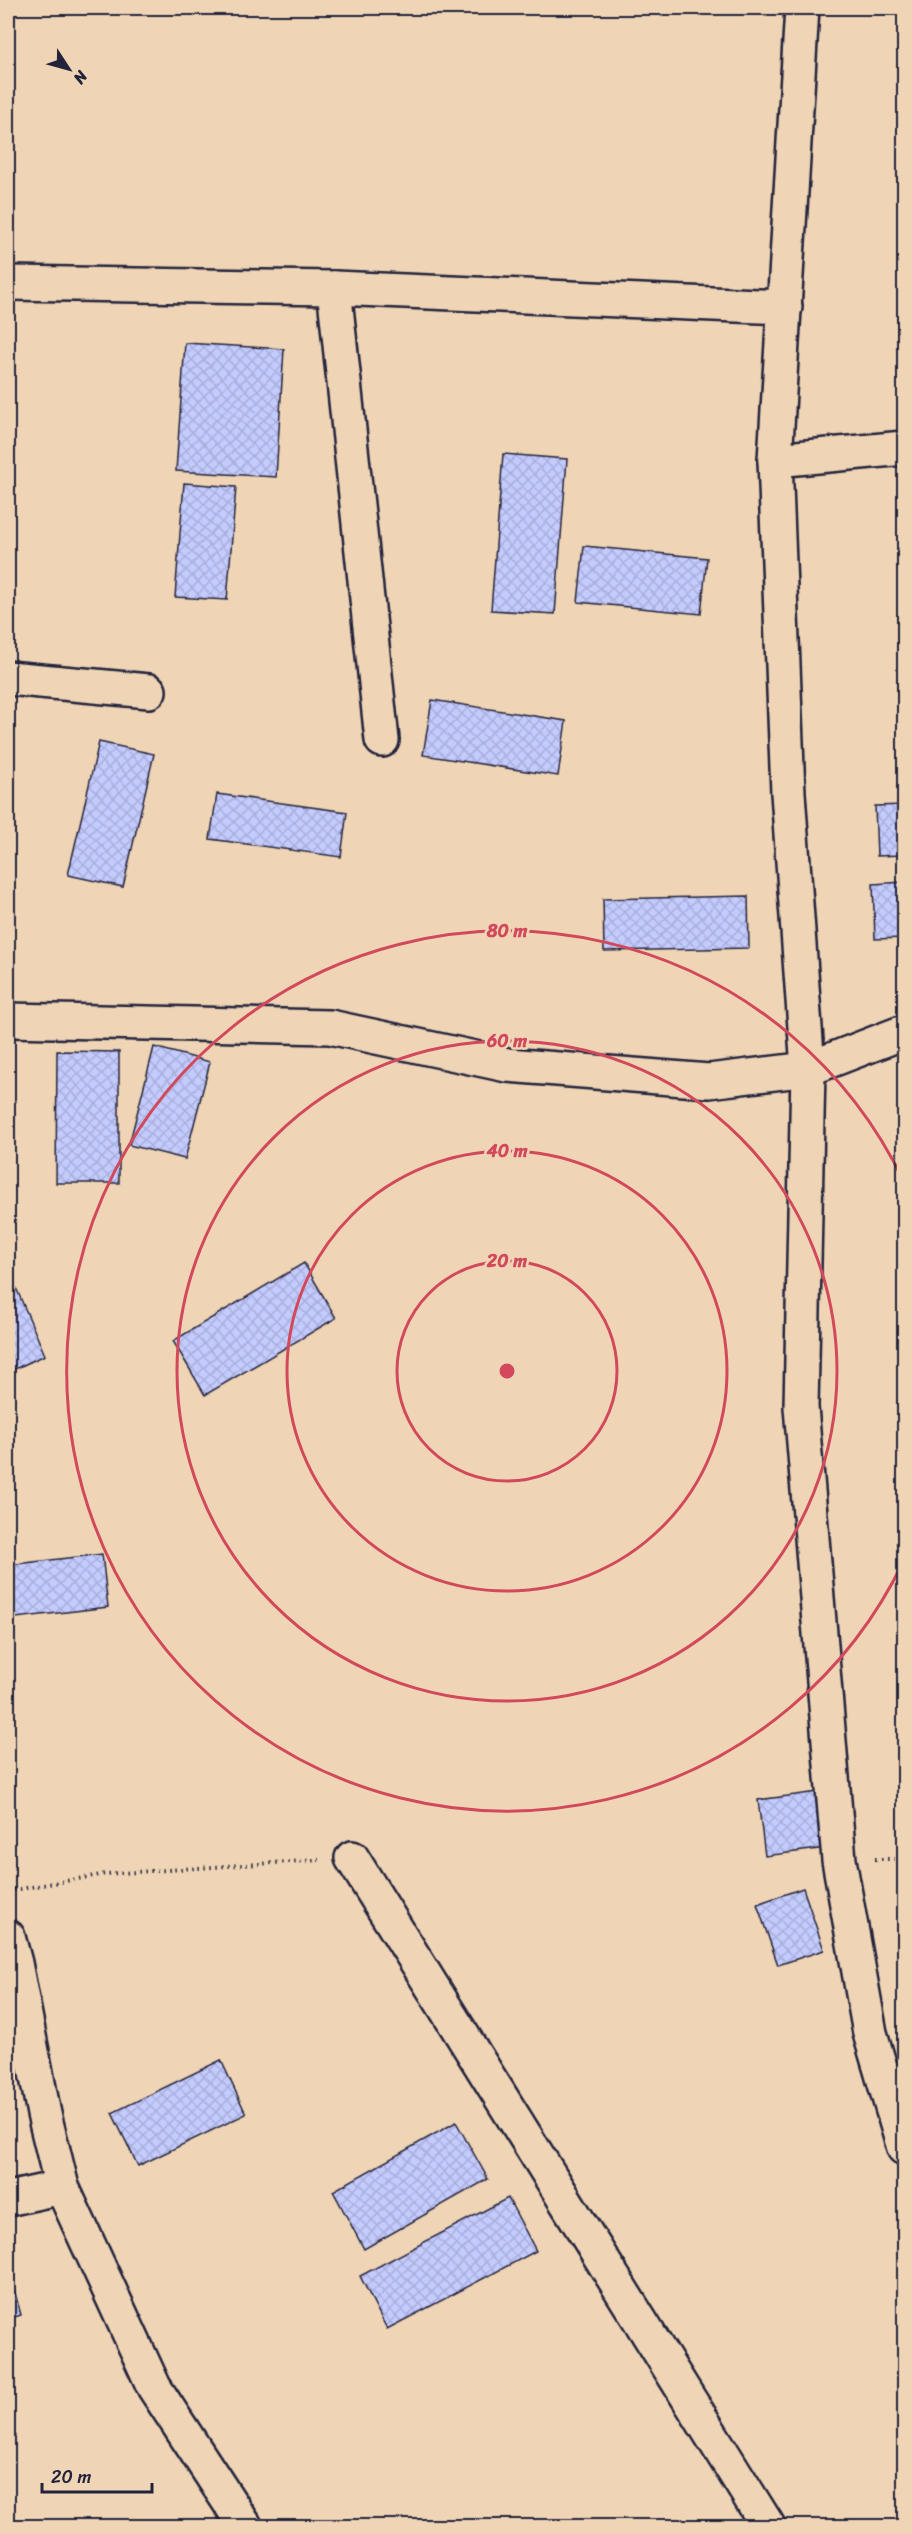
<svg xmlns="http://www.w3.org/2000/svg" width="912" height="2534" font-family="Sriracha,sans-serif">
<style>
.building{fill:url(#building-cross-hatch);stroke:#22223b;stroke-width:1.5}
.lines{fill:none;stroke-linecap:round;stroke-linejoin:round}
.street-casing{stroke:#22223b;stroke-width:38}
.path{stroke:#22223b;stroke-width:4;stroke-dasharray:1.5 4.5;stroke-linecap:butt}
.street{stroke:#efd5b6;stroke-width:33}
.ring{fill:none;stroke:#d1495b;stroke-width:3}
.centre{fill:#d1495b;stroke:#efd5b6;stroke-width:3}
.ring-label{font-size:18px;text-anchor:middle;font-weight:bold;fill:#d1495b;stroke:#efd5b6;stroke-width:5;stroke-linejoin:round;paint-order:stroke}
</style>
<defs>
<pattern id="building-cross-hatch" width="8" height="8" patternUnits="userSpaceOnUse" patternTransform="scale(1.5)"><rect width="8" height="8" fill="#c4cbfd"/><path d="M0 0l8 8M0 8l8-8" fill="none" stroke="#a8aeda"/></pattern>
</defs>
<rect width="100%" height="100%" fill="#efd5b6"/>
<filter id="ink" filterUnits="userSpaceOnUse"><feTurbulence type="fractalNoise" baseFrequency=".0167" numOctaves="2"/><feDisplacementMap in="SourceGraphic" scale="12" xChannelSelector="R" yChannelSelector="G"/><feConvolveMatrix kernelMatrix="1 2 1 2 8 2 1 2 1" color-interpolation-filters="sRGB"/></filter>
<g filter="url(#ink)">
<g class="building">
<polygon points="185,343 284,349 276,477 176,471"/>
<polygon points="503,454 567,459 555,614 491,610"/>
<polygon points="184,483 236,487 227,600 175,597"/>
<polygon points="584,546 707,558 701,614 578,602"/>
<polygon points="432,700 566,721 558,776 423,755"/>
<polygon points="99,742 154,754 123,887 68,875"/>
<polygon points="217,794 347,812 341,857 210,839"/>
<polygon points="904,805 904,855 877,856 875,806"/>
<polygon points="904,882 904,938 875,939 873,884"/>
<polygon points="748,896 749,948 604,951 603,899"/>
<polygon points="154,1047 210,1062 185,1159 129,1145"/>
<polygon points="57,1051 119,1052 119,1183 56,1183"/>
<polygon points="304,1263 336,1318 205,1395 173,1341"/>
<polygon points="8,1269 45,1355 8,1372"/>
<polygon points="904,1478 904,1545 897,1544"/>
<polygon points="102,1554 108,1607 8,1619 8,1565"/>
<polygon points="818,1792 826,1848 765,1856 758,1800"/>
<polygon points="803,1888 824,1950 778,1965 757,1904"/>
<polygon points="221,2060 246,2114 138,2166 112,2113"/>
<polygon points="456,2122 488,2179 364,2249 333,2191"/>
<polygon points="508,2198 536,2251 387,2329 360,2276"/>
<polygon points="8,2267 21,2315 8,2319"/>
</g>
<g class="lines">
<defs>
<g id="street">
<polyline points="802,8 775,460 788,793 808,1069 801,1407 839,1860 870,2033 904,2148"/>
<polyline points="8,283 334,288 785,307"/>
<polyline points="334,288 382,740"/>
<polyline points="775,460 904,448"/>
<polyline points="8,678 149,691"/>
<polyline points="8,1020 330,1027 507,1065 709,1081 808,1069 904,1032"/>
<polyline points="352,1858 768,2526"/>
<polyline points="8,1937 15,1963 44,2114 62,2187 154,2387 245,2526"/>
<polyline points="8,2199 62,2187"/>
</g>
</defs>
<use href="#street" class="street-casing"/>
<g class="path">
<polyline points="875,1859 904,1859"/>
<polyline points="8,1891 106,1874 319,1860"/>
</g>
<use href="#street" class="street"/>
</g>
</g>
<g class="ring">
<circle cx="507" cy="1371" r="110"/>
<circle cx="507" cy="1371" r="220"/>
<circle cx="507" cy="1371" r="330"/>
<path d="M904 1560A440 440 0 1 1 904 1182"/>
</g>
<circle cx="507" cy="1371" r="9" class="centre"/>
<g class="ring-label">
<text x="507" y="937">80 m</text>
<text x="507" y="1047">60 m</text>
<text x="507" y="1157">40 m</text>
<text x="507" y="1267">20 m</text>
</g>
<rect width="912" height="2534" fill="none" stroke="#efd5b6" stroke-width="30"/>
<rect x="15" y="15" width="882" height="2504" fill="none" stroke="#22223b" stroke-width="2" filter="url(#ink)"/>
<g transform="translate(69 69) rotate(126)" stroke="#efd5b6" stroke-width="4.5" paint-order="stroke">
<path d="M0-4.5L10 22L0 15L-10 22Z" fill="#22223b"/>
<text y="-9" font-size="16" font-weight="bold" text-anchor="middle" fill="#22223b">N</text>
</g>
<path d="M42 2483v9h110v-9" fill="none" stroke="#22223b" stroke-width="3"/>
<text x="51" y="2483" font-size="18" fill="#22223b" stroke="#efd5b6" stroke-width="4.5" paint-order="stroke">20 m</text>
</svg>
